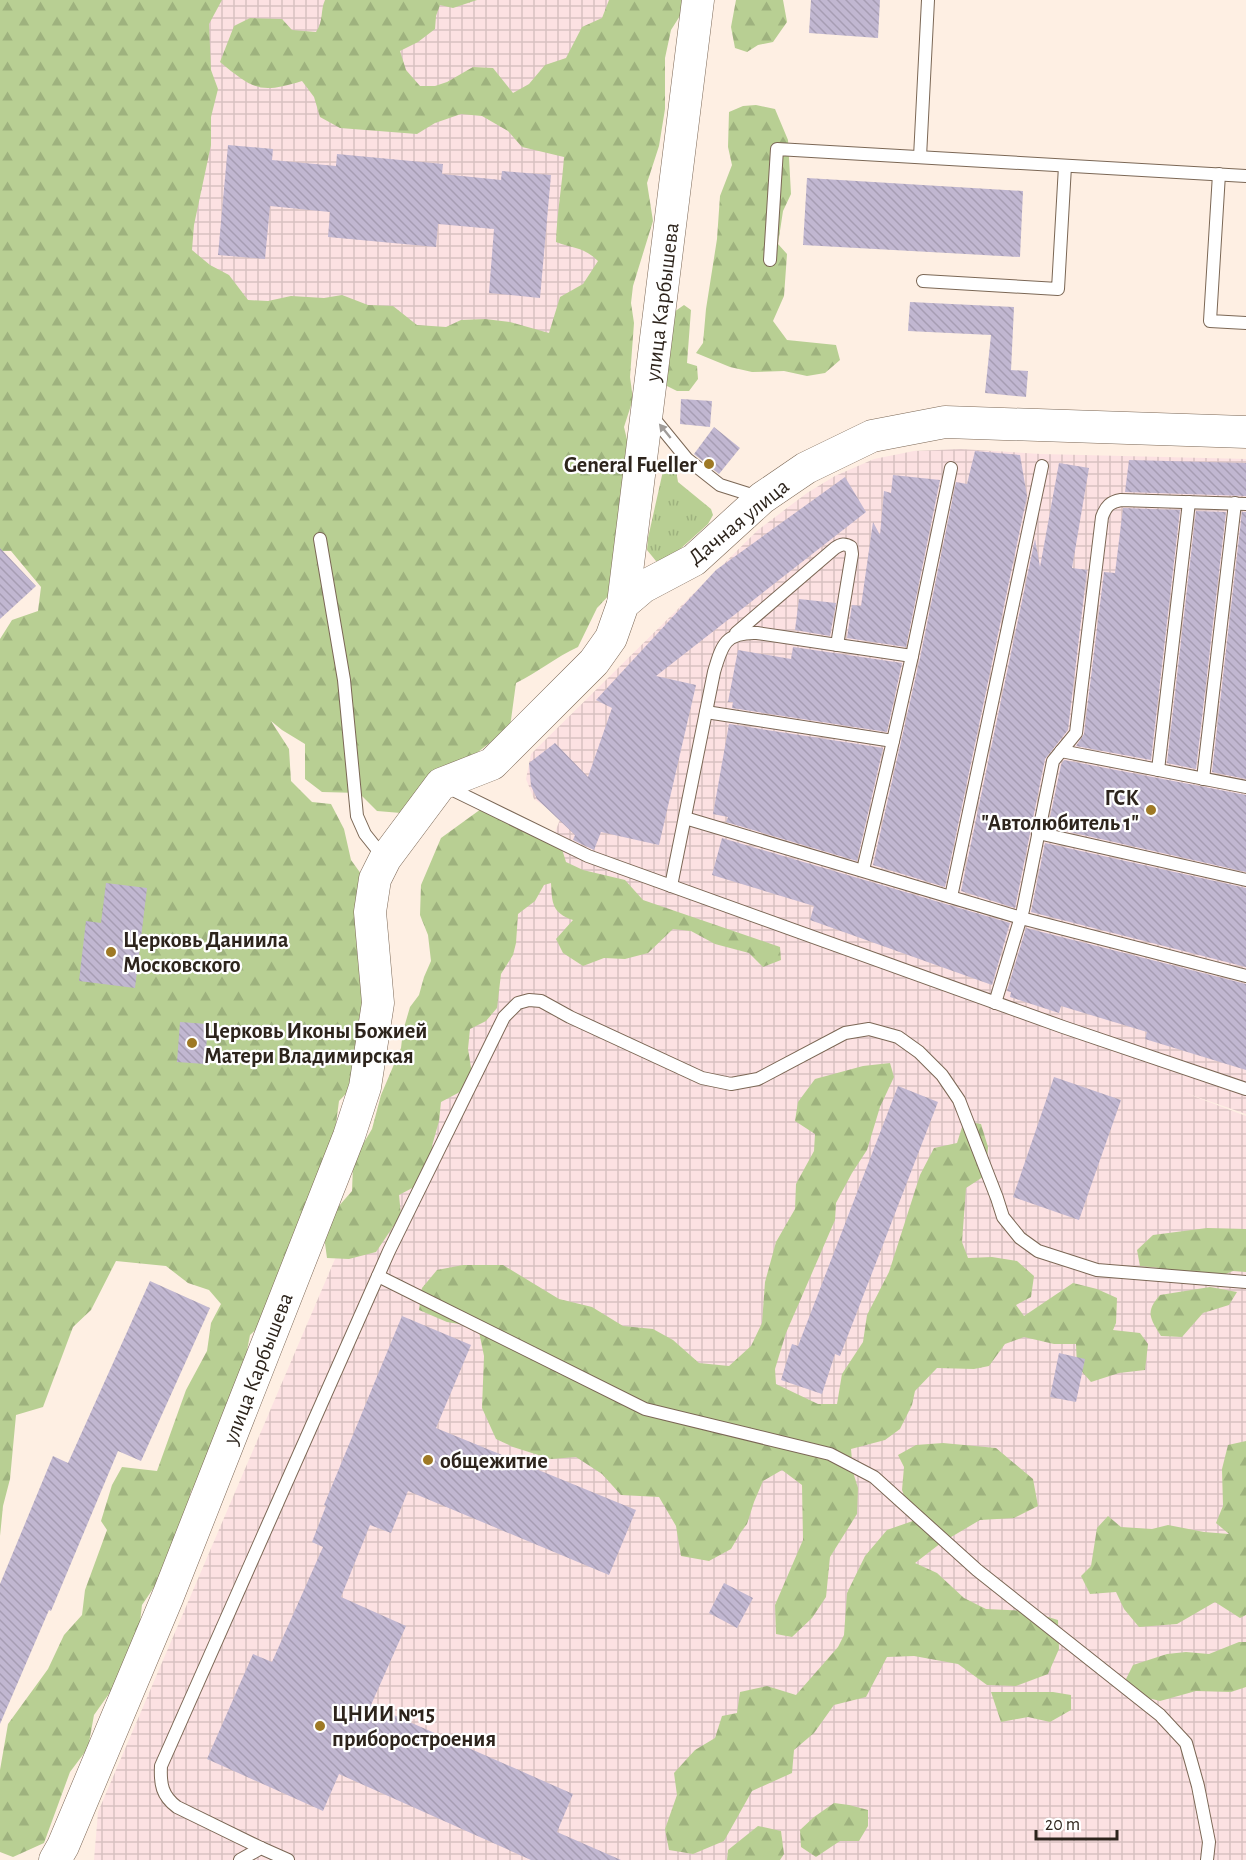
<svg xmlns="http://www.w3.org/2000/svg" width="1246" height="1860" font-family="'Alegreya Sans',sans-serif">
<style>
.industrial{fill:url(#industrial-grid)}
.grass{fill:url(#grass-tufts)}
.forest{fill:url(#forest-firs)}
.building{fill:url(#building-back-hatch)}
.lines{fill:none;stroke-linecap:round;stroke-linejoin:round}
.service-casing{stroke:#7b6755;stroke-width:14}
.tertiary-casing{stroke:#7b6755;stroke-width:33}
.service{stroke:#fff;stroke-width:12}
.tertiary{stroke:#fff;stroke-width:32}
.oneway{fill:#a09c99}
.poi-dot{fill:#9e7925;stroke:#fff;stroke-width:2}
.labels{text-anchor:middle;stroke-width:4.5;stroke-linejoin:round;paint-order:stroke}
.street-label{font-size:22px;fill:#2d241c;stroke:#fff}
.poi-label{font-size:22px;font-weight:bold;fill:#2d241c;stroke:#fff;text-anchor:start}
</style>
<defs>
<pattern id="industrial-grid" width="8" height="8" patternUnits="userSpaceOnUse" patternTransform="scale(1.5)"><rect width="8" height="8" fill="#fce1e2"/><path d="M0 4h8M4 0v8" fill="none" stroke="#d8c1c1"/></pattern>
<pattern id="grass-tufts" width="24" height="20" patternUnits="userSpaceOnUse" patternTransform="scale(1.5)"><rect width="24" height="20" fill="#b8cf93"/><path d="M3 7l-1-3M5 7V3M7 7l1-3M15 17l-1-3M17 17v-4M19 17l1-3" fill="none" stroke="#9eb27e"/></pattern>
<pattern id="forest-firs" width="22" height="20" patternUnits="userSpaceOnUse" patternTransform="scale(1.5)"><rect width="22" height="20" fill="#b8cf93"/><path d="M5 1l3.5 6h-7zM16 11l3.5 6h-7z" fill="#9eb27e"/></pattern>
<pattern id="building-back-hatch" width="6" height="6" patternUnits="userSpaceOnUse" patternTransform="scale(1.5)"><rect width="6" height="6" fill="#c1b7d1"/><path d="M-1 5l2 2M0 0l6 6M5-1l2 2" fill="none" stroke="#a69db3"/></pattern>
</defs>
<rect width="100%" height="100%" fill="#feefe3"/>
<g class="industrial">
<polygon points="0,0 666,0 657,113 587,601 299,578"/>
<polygon points="961,449 1041,454 1246,459 1246,1114 1180,1091 1246,1116 1246,1860 94,1860 98,1812 383,1147 545,857 561,817 534,799 526,779 531,754 758,530 807,493 835,476 874,459 914,451"/>
</g>
<polygon class="grass" points="665,462 676,470 678,482 711,509 713,515 708,524 668,560 656,561 647,550 648,538"/>
<g class="forest">
<path d="M0 0H222L209 24 211 70 218 89 211 117V145L194 225 192 250 210 265 229 275 248 300 268 301 291 296 324 298 342 295 368 305 393 306 417 325 446 327 461 320 485 319 510 322 549 333 560 297 583 284 598 261C584 247 574 249 556 242 557 213 562 186 564 157L522 147 508 131 482 116 461 114 435 123 417 134 340 128 320 117 314 97 302 81C260 94 254 90 220 62L234 26 250 18 282 19 292 30 316 32C324 20 320 11 325 0H477L453 8 440 5 436 16 435 29 418 42 400 51 406 70 420 86H435L447 82 473 67 493 68 513 93 529 84 545 65 566 58 582 27 602 18 609 0H690L671 30 665 58V109L659 146 647 183 653 221 633 286 631 303 634 323 630 377 633 399 624 427 630 452 612 564 613 591 597 608 578 647C556 657 538 672 516 683L510 727 478 752 449 781 401 813 377 811 359 793 322 792 305 779V744L282 730 271 721 289 749 291 781 312 802 331 804 344 829 351 860 364 878 362 1077 339 1101 335 1131 261 1325 250 1335 239 1392 213 1462 191 1491 180 1534 165 1571 142 1605 137 1647 118 1681 94 1715 88 1748 70 1772 44 1843 13 1857 0 1852V1770L8 1724 48 1669 64 1635 82 1615 85 1590 107 1530 101 1521 112 1485 122 1467 157 1471 186 1390 207 1351 211 1323 221 1304 209 1290 188 1283 166 1266 116 1261 91 1310 73 1327 43 1407 16 1415 10 1479 3 1506 0 1536V639L12 620 38 611 41 587 11 551H0Z"/>
<polygon points="736,0 783,0 787,22 773,42 758,45 747,52 735,48 731,27"/>
<polygon points="756,105 775,109 788,140 791,194 783,211 778,244 787,254 784,296 773,321 787,340 836,345 840,360 825,373 807,376 784,371 752,372 730,367 696,353 703,343 706,309 717,239 720,196 732,165 728,147 729,112 743,106"/>
<polygon points="684,305 691,310 687,363 697,366 698,379 689,391 677,391 663,384 674,312"/>
<path d="M481 809 562 849 566 862 583 870 625 880 643 900 780 947 781 960 763 967 749 953 715 944 691 931 673 929 648 953 625 959 604 958 583 966 563 953 556 939 573 920C552 913 552 903 551 883L544 885 535 901 518 914 516 943 513 955 501 974 497 1008 486 1021 470 1029 468 1049 473 1080 458 1093 441 1102 439 1121 432 1146 433 1177 399 1195 401 1215 376 1252 349 1259 327 1258 324 1236 338 1207 352 1191 353 1165 360 1149 372 1129 381 1095 401 1048 403 1031 410 1007 419 995 424 977 431 961 428 935 420 915 421 885 441 838Z"/>
<polygon points="890,1063 894,1077 880,1107 867,1150 852,1173 836,1203 835,1220 786,1333 775,1369 776,1384 818,1404 837,1404 842,1374 863,1342 867,1315 889,1272 920,1175 934,1148 957,1143 964,1121 981,1124 988,1147 986,1175 966,1188 962,1242 968,1258 992,1257 1017,1261 1034,1276 1031,1297 1016,1305 1024,1316 1073,1283 1097,1289 1117,1298 1116,1323 1113,1330 1140,1333 1148,1344 1145,1370 1119,1373 1091,1382 1077,1366 1076,1344 1054,1344 1024,1337 1005,1344 989,1366 974,1369 937,1368 915,1391 912,1405 900,1429 885,1440 851,1449 853,1472 858,1488 857,1514 830,1557 826,1597 812,1618 792,1637 776,1634 775,1605 803,1540 802,1485 782,1470 763,1481 754,1502 747,1524 741,1532 731,1549 709,1561 681,1556 676,1526 659,1497 621,1495 602,1474 576,1457 551,1459 513,1447 496,1439 482,1408 484,1356 478,1327 447,1322 419,1310 422,1288 437,1270 463,1265 503,1265 559,1299 592,1307 623,1326 653,1329 673,1340 699,1363 729,1366 751,1346 762,1323 765,1282 776,1242 795,1209 796,1184 814,1151 815,1134 795,1121 798,1102 815,1079 863,1066"/>
<polygon points="1207,1228 1246,1229 1246,1272 1233,1271 1211,1280 1185,1282 1160,1268 1140,1266 1137,1250 1153,1235"/>
<path d="M1210 1287 1237 1292 1229 1305 1203 1313 1182 1337 1161 1336C1150 1318 1145 1312 1160 1295Z"/>
<polygon points="1246,1441 1246,1615 1240,1618 1215,1602 1177,1624 1139,1627 1124,1609 1116,1592 1090,1594 1081,1576 1091,1566 1097,1528 1108,1516 1121,1527 1152,1529 1168,1525 1204,1532 1229,1534 1216,1523 1223,1506 1222,1469 1228,1445"/>
<polygon points="943,1443 996,1448 1033,1479 1038,1506 1014,1518 980,1520 941,1543 915,1563 937,1573 964,1598 986,1609 1028,1611 1058,1620 1059,1649 1048,1674 1016,1686 987,1685 958,1664 914,1656 887,1657 866,1697 834,1705 814,1733 794,1750 792,1773 752,1791 724,1841 693,1854 669,1850 665,1829 677,1795 674,1773 695,1750 715,1738 722,1716 737,1713 740,1692 767,1686 796,1695 838,1647 844,1635 847,1593 865,1556 887,1530 927,1516 909,1509 902,1490 904,1467 898,1455 916,1445"/>
<polygon points="1239,1642 1246,1642 1246,1687 1231,1692 1196,1691 1160,1701 1133,1694 1126,1679 1133,1665 1167,1654 1186,1652 1209,1654"/>
<polygon points="991,1692 1053,1692 1071,1695 1071,1710 1050,1722 1028,1717 1001,1722"/>
<polygon points="834,1803 849,1805 868,1810 868,1826 859,1841 840,1841 816,1857 801,1847 800,1830 814,1817"/>
<polygon points="758,1826 781,1831 784,1854 780,1860 727,1860 728,1850"/>
</g>
<g class="building">
<polygon points="811,0 880,0 878,38 809,33"/>
<polygon points="228,145 273,149 272,160 336,166 337,154 443,164 442,174 501,180 502,171 551,175 540,298 489,293 494,229 438,224 436,247 328,237 330,212 270,206 265,259 218,255"/>
<polygon points="807,178 1023,191 1020,257 803,245"/>
<polygon points="910,302 1014,307 1011,370 1028,371 1026,397 985,393 991,335 908,331"/>
<polygon points="681,399 712,401 710,427 680,424"/>
<polygon points="714,427 740,448 719,474 694,454"/>
<polygon points="975,451 1020,455 1027,496 945,887 873,865 920,658 956,482 967,484"/>
<polygon points="1129,460 1246,463 1246,496 1125,492"/>
<polygon points="1059,463 1089,468 1072,568 1087,570 1068,730 1045,759 1015,908 961,891 1035,539 1040,567"/>
<polygon points="893,475 940,480 906,647 847,638 852,605 861,606 873,522 880,535 884,491 891,493"/>
<polygon points="845,477 866,512 656,676 696,685 659,845 601,832 594,850 573,840 575,835 537,799 531,786 529,763 555,743 588,777 612,708 596,700 716,570"/>
<polygon points="1123,508 1180,510 1151,760 1076,746 1084,734 1104,572 1115,573"/>
<polygon points="1196,511 1226,512 1196,769 1167,763"/>
<polygon points="1242,512 1246,512 1246,779 1212,772"/>
<polygon points="0,548 36,586 0,619"/>
<polygon points="799,599 836,603 830,636 795,630"/>
<polygon points="793,647 902,663 887,732 732,708 733,702 728,702 738,650 791,659"/>
<polygon points="729,724 883,748 857,861 726,822 728,817 713,814"/>
<polygon points="1064,760 1246,795 1246,872 1048,827 1061,765"/>
<polygon points="722,838 1010,923 992,985 810,920 814,906 712,875"/>
<polygon points="1045,843 1246,888 1246,967 1031,912"/>
<polygon points="106,883 147,888 135,988 79,981 86,921 101,923"/>
<polygon points="1026,928 1246,984 1246,1070 1145,1039 1147,1032 1061,1006 1059,1013 1010,997 1011,992 1007,991"/>
<polygon points="180,1022 208,1024 205,1064 177,1062"/>
<polygon points="1054,1077 1121,1100 1079,1220 1013,1197"/>
<polygon points="898,1086 938,1102 840,1356 835,1354 822,1394 781,1380 792,1344 798,1346"/>
<polygon points="150,1281 210,1308 141,1461 118,1451 51,1611 49,1610 0,1724 0,1584 53,1456 68,1463"/>
<polygon points="402,1316 471,1345 436,1428 636,1510 609,1575 408,1491 391,1533 370,1525 341,1597 406,1626 371,1705 573,1794 557,1832 621,1860 531,1860 339,1774 323,1811 207,1759 253,1654 272,1662 323,1547 312,1542 326,1506 324,1505"/>
<polygon points="1059,1353 1085,1359 1076,1402 1050,1397"/>
<polygon points="724,1583 753,1598 737,1628 709,1613"/>
</g>
<g class="lines">
<defs>
<g id="service">
<polyline points="920,157 928,0"/>
<polyline points="1219,174 1210,321 1246,323"/>
<polyline points="770,260 777,149 1246,176"/>
<polyline points="923,281 1058,289 1065,166"/>
<polyline points="651,415 687,459 720,485 758,497"/>
<polyline points="320,539 344,680 357,816 365,834 385,859"/>
<path d="M736 633 835 548C841 544 845 543 851 547L852 554 837 645"/>
<polyline points="706,712 893,741 912,656"/>
<polyline points="1061,751 1246,787"/>
<polyline points="1158,770 1189,502"/>
<polyline points="1203,779 1235,503"/>
<polyline points="447,787 588,856 1063,1027 1246,1089"/>
<polyline points="685,818 1021,918 1246,976"/>
<polyline points="1038,833 1246,880"/>
<polyline points="863,870 893,741"/>
<path d="M671 886 714 672C722 644 726 632 757 633L912 656 951 468"/>
<polyline points="951,897 1042,466"/>
<path d="M995 1003 1023 910 1053 761 1076 733 1102 517C1106 506 1110 502 1121 500L1246 504"/>
<polyline points="378,1276 645,1409 830,1454 874,1477 977,1570 1160,1715 1186,1743 1198,1786 1209,1842 1207,1860"/>
<path d="M261 1848 177 1807C162 1796 160 1784 161 1766L389 1251 504 1017 518 1003 529 1000 541 1001 570 1017 702 1078 731 1084 758 1079 845 1033 869 1029 898 1037 919 1052 942 1075 959 1100 997 1198 1003 1217 1020 1238 1038 1251 1097 1270 1246 1282"/>
<polyline points="240,1860 261,1848 288,1860"/>
</g>
<g id="tertiary">
<polyline points="623,604 698,0"/>
<polyline points="55,1860 63,1846 168,1596 349,1136 365,1087 378,1003 370,912 375,879 385,859 441,784 492,764 594,662 611,638 623,604 643,587 694,560 762,498 806,468 872,436 945,422 1246,432"/>
</g>
</defs>
<use href="#service" class="service-casing"/>
<use href="#tertiary" class="tertiary-casing"/>
<use href="#service" class="service"/>
<use href="#tertiary" class="tertiary"/>
</g>
<defs><path id="oneway-solid" d="M-6-.8H1V-3.2L6.5 0L1 3.2V.8H-6Z" transform="scale(1.5)"/></defs>
<use class="oneway" href="#oneway-solid" transform="translate(665 431) rotate(-129)"/>
<g class="poi-dot">
<circle cx="709" cy="464" r="6"/>
<circle cx="1151" cy="810" r="6"/>
<circle cx="111" cy="952" r="6"/>
<circle cx="192" cy="1043" r="6"/>
<circle cx="428" cy="1460" r="6"/>
<circle cx="320" cy="1726" r="6"/>
</g>
<g class="labels">
<g class="street-label">
<text transform="translate(661 302) rotate(-83)" y="8">улица Карбышева</text>
<text transform="translate(738 521) rotate(-39)" y="8">Дачная улица</text>
<text transform="translate(257 1368) rotate(-69)" y="8">улица Карбышева</text>
</g>
<g class="poi-label">
<text x="697" y="472" text-anchor="end">General Fueller</text>
<text x="1139" y="805" text-anchor="end">ГСК<tspan x="1139" dy="25">"Автолюбитель 1"</tspan></text>
<text x="123" y="947">Церковь Даниила<tspan x="123" dy="25">Московского</tspan></text>
<text x="204" y="1038">Церковь Иконы Божией<tspan x="204" dy="25">Матери Владимирская</tspan></text>
<text x="440" y="1468">общежитие</text>
<text x="332" y="1721">ЦНИИ №15<tspan x="332" dy="25">приборостроения</tspan></text>
</g>
</g>
<path d="M1036 1830v9h81v-9" fill="none" stroke="#2d241c" stroke-width="3"/>
<text x="1045" y="1830" font-size="18" fill="#2d241c" stroke="#ffffff" stroke-width="4.5" paint-order="stroke">20 m</text>
</svg>
